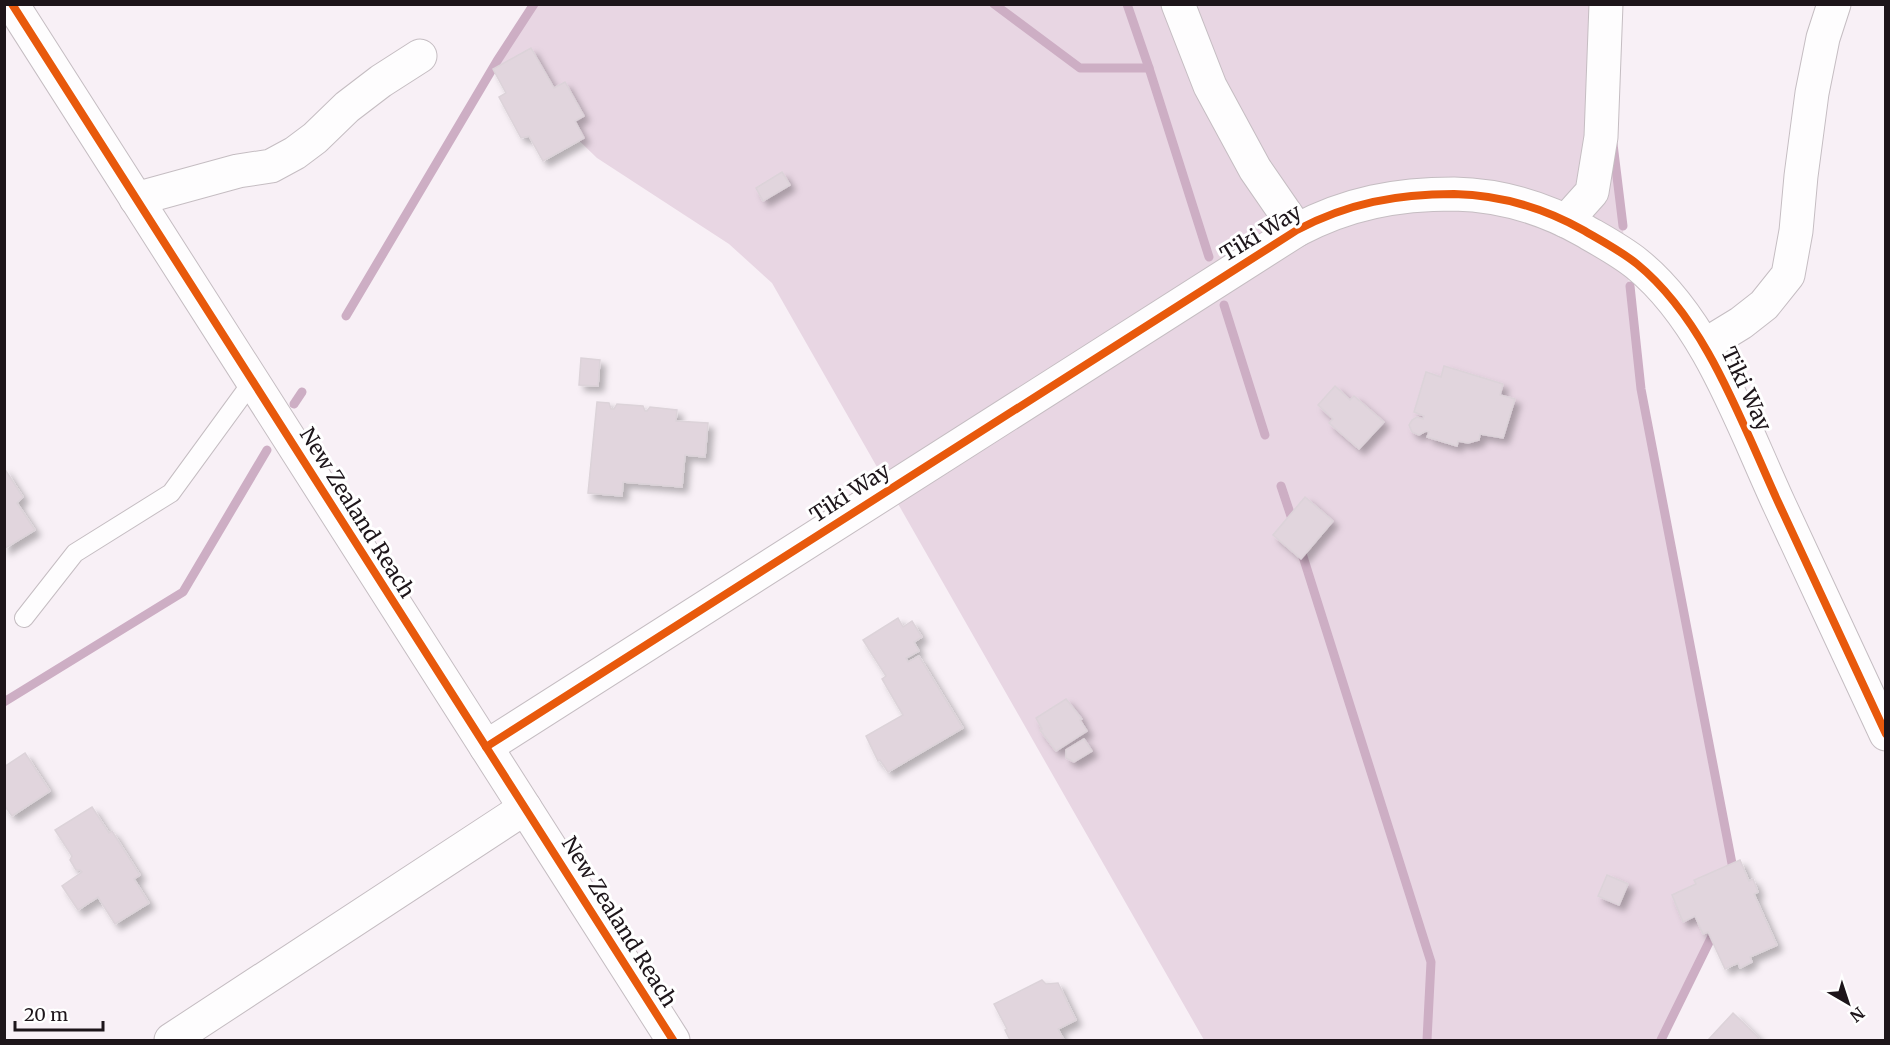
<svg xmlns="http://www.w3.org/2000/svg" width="1890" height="1045" font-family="Merriweather,serif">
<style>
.green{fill:#e8d6e3}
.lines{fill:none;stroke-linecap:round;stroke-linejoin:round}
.stream{stroke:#cdaec4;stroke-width:9}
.building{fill:#e1d5dd;stroke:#dcd3d9;stroke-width:1.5;filter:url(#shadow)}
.service-casing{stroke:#c5bdc2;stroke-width:20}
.minor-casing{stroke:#c5bdc2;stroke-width:35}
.service{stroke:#fefdfe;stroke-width:18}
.minor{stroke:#fefdfe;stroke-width:33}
.cycleway-casing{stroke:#fff;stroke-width:11}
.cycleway{stroke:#e8590c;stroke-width:8}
.labels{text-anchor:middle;stroke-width:6;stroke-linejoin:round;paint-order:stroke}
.street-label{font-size:21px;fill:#1d151a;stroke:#fff}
</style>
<defs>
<filter id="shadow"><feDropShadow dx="5.5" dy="5.5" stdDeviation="3" flood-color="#0004"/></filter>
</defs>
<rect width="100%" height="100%" fill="#f8f0f6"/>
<polygon class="green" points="534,5 1602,5 1612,133 1641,389 1736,886 1661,1040 1204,1040 772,283 729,244 597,158 497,61"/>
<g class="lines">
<g class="stream">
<polyline points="994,4 1080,68 1149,68"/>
<polyline points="1127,4 1149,68 1209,257"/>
<polyline points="1613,144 1623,226"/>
<polyline points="1630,286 1641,389 1734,874"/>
<polyline points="1224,305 1265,435"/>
<polyline points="346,316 497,61 534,4"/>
<polyline points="294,404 302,392"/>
<polyline points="1281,486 1294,525"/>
<polyline points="1300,547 1431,962 1427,1040"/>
<polyline points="4,702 183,592 267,450"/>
<polyline points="1661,1040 1716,928"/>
</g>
</g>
<g class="building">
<polygon points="531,48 554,88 565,82 584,116 575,121 584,138 543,161 529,136 521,138 499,97 506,93 493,69"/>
<polygon points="782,172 790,185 763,201 756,188"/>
<polygon points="581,358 600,360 598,386 579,385"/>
<polygon points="1444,366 1503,384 1500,395 1515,399 1503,438 1480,434 1479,440 1468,443 1458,441 1457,446 1427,437 1429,432 1426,431 1419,435 1412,432 1409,425 1412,420 1417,417 1423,419 1424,416 1414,412 1426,372 1441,377"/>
<polygon points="1335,386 1350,400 1354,396 1384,422 1359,449 1329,423 1333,419 1318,405"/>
<polygon points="597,402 609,403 611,409 614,409 617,404 643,406 645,411 647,411 650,407 677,410 676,421 708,423 705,457 685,455 682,487 623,482 622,496 588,493"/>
<polygon points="4,468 23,497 17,503 35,530 4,549"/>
<polygon points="1305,497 1333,521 1301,559 1273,535"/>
<polygon points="898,618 903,627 912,621 922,637 914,642 919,651 906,658 908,662 919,656 963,728 888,772 880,760 878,761 866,736 903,715 882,679 886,676 863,640"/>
<polygon points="1066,699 1082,719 1080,720 1087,731 1056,751 1040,730 1042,729 1036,718"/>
<polygon points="1084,739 1092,751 1074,762 1066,758 1066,750"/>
<polygon points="25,753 50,791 12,816 4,805 4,767"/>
<polygon points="92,807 109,833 112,831 140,875 134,879 149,903 115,924 98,897 78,910 62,886 82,872 80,870 76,870 70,860 72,856 55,830"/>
<polygon points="1740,860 1749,881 1753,879 1758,892 1754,894 1777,945 1750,957 1752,962 1740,968 1738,963 1725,969 1708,932 1703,934 1695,916 1683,922 1672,895 1696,884 1694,880"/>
<polygon points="1607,875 1628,884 1619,905 1598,896"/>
<polygon points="1042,980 1046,984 1058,983 1076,1020 1058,1029 1064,1040 1010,1040 1005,1030 1007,1029 994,1004"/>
<polygon points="1733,1013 1759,1038 1756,1040 1708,1040"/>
</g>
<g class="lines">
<defs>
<polyline id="service" points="24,618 75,553 171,493 252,382"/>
<g id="minor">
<polyline points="12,4 673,1040"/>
<polyline points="1178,4 1210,86 1255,169 1297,230"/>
<polyline points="136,199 238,171 271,166 295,153 315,138 347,107 381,81 420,56"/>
<polyline points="1566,221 1592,192 1601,137 1606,4"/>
<polyline points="1705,345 1741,323 1764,305 1788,275 1796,231 1801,176 1812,93 1823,38 1834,4"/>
<path d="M486 747 1297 230C1348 203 1397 194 1454 194 1499 195 1544 208 1583 230 1602 241 1621 251 1637 264 1707 321 1742 424 1779 504 1815 581 1850 657 1886 734"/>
<polyline points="171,1040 525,808"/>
</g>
</defs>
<use href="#service" class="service-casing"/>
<use href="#minor" class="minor-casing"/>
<use href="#service" class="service"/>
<use href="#minor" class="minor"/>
<defs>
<g id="cycleway">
<polyline points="12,4 673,1040"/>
<path d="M486 747 1297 230C1348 203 1397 194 1454 194 1499 195 1544 208 1583 230 1602 241 1621 251 1637 264 1707 321 1742 424 1779 504 1815 581 1850 657 1886 734"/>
</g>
</defs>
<use href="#cycleway" class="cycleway-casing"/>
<use href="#cycleway" class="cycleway"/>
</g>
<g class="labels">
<g class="street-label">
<text transform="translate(1261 233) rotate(-31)" y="7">Tiki Way</text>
<text transform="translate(1746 389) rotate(65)" y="7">Tiki Way</text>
<text transform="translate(850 493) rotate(-33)" y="7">Tiki Way</text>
<text transform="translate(357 513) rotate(58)" y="7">New Zealand Reach</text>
<text transform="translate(619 922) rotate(58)" y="7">New Zealand Reach</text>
</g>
</g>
<rect width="1890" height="1045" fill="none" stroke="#1d151a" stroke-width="12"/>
<g transform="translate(1848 1003) rotate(141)" stroke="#ffffff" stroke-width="4.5" paint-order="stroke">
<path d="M0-4.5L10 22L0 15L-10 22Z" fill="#1d151a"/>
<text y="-9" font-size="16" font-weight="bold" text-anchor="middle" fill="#1d151a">N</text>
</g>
<path d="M15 1021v9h88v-9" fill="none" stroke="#1d151a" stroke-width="3"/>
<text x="24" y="1021" font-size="18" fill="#1d151a" stroke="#ffffff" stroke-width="4.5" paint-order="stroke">20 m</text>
</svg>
